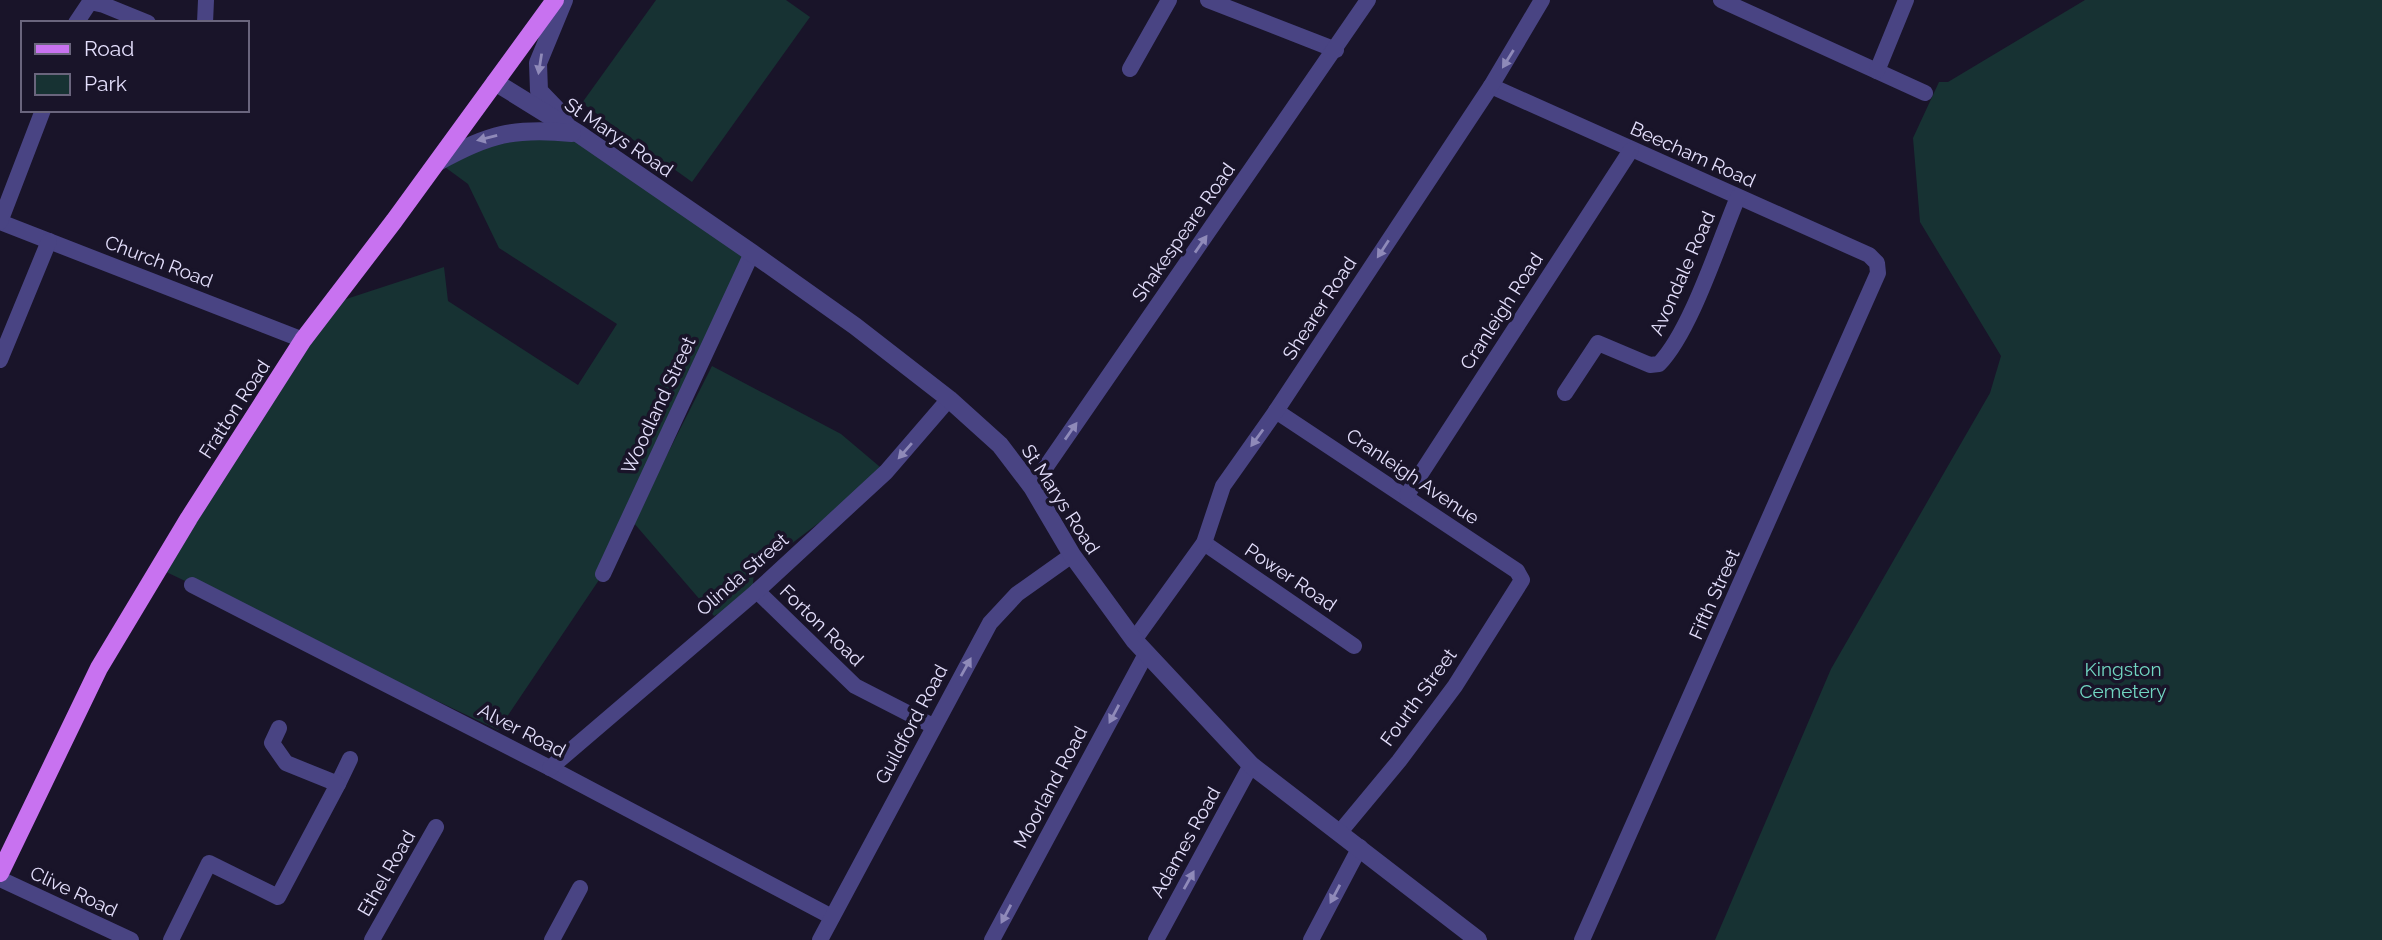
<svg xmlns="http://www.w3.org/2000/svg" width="2382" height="940" font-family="Raleway,sans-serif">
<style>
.green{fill:#173233}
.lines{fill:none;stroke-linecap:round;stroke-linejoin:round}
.minor{stroke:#494483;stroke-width:16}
.tertiary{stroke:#494483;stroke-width:18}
.primary{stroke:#c872f0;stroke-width:18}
.oneway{fill:#8f8ab9}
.labels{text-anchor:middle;stroke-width:7;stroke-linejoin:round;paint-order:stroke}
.street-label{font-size:19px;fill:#e4dffc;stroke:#191429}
.park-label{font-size:19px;fill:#71d6c2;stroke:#191429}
</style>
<rect width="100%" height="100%" fill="#191429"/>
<g class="green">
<polygon points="656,0 786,0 810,17 692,182 582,103"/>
<polygon points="2085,0 2382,0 2382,940 1715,940 1831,669 1990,393 2001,356 1920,222 1913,138 1939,82 1948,82"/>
<polygon points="579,134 752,253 603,574 498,730 160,569 331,304 444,267 448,301 578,385 617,324 499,248 468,184 438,162 477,141"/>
<polygon points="712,366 841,434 886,472 754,572 752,595 714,616 633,522"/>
</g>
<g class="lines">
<g class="minor">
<polyline points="1208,0 1336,50"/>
<polyline points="1721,0 1925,93"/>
<polyline points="76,23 90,2 104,5 148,23"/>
<polyline points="205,23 206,0"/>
<polyline points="1130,69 1169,0"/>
<polyline points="1877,71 1906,0"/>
<polyline points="1491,86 1869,255 1877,263 1878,273 1582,940"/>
<polyline points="0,222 303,340"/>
<polyline points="0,222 43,110"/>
<polyline points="0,360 49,241"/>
<path d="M1565 393 1598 343 1650 365 1659 364C1691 331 1719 242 1738 197"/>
<polyline points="1276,411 1517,571 1522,580 1455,686 1399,761 1340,832"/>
<polyline points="1032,487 1368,0"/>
<polyline points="1407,495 1631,150"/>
<polyline points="1204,543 1354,646"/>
<polyline points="603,574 752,253"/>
<polyline points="192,585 550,768 832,917"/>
<polyline points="757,591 855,686 933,726"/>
<polyline points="1134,640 1204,543 1223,486 1276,411 1491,86 1542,0"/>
<polyline points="550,768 757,591 886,472 949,399"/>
<polyline points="338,784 350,759"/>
<polyline points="0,879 131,940"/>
<polyline points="171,940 209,863 278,897 338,784 286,763 272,743 279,728"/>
<polyline points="372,940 436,827"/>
<polyline points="552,940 580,888"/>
<polyline points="820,940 990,623 1017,594 1072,555"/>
<polyline points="992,940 1146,654"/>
<polyline points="1156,940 1251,765"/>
<polyline points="1311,940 1360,847"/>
</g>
<g class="tertiary">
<polyline points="564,0 538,63 539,91 565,118"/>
<polyline points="495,82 579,134 752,253 855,326 949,399 1000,445 1032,487 1072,555 1134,640 1251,765 1478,940"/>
<path d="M438 162C488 134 515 127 572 133"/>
</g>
<polyline class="primary" points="0,873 99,668 189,518 303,340 394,221 555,0"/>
</g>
<defs><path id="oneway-solid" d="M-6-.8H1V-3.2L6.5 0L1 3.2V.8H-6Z" transform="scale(1.75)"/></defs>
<g class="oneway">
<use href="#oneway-solid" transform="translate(1508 59) rotate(122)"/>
<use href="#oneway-solid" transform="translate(540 64) rotate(99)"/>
<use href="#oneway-solid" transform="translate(487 138) rotate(166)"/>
<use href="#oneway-solid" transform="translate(1201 244) rotate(-55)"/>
<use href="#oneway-solid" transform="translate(1383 249) rotate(123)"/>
<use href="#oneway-solid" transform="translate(1071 431) rotate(-55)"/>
<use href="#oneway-solid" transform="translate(1257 438) rotate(126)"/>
<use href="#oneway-solid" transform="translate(905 451) rotate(131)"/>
<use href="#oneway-solid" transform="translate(966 667) rotate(-61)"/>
<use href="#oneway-solid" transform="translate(1114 714) rotate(118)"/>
<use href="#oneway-solid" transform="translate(1189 880) rotate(-61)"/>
<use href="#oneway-solid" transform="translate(1335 894) rotate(118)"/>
<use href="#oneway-solid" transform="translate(1006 914) rotate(118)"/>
</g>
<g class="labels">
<g class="street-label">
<text transform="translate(619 137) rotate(34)" y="7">St Marys Road</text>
<text transform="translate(1693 154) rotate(24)" y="7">Beecham Road</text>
<text transform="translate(1183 232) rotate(-55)" y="7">Shakespeare Road</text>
<text transform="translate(159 261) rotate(21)" y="7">Church Road</text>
<text transform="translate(1682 273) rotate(-66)" y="7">Avondale Road</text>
<text transform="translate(1319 308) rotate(-57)" y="7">Shearer Road</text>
<text transform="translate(1501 311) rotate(-57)" y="7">Cranleigh Road</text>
<text transform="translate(658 405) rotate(-65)" y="7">Woodland Street</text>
<text transform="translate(234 409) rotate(-57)" y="7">Fratton Road</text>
<text transform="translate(1413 476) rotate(34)" y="7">Cranleigh Avenue</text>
<text transform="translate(1061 499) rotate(57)" y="7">St Marys Road</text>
<text transform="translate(742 574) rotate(-41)" y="7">Olinda Street</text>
<text transform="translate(1291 577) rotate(34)" y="7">Power Road</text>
<text transform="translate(1714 594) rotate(-66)" y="7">Fifth Street</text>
<text transform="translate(822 625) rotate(44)" y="7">Forton Road</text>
<text transform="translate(1418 697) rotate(-54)" y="7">Fourth Street</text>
<text transform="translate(911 724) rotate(-62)" y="7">Guildford Road</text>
<text transform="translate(522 730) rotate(27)" y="7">Alver Road</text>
<text transform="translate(1050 787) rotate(-62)" y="7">Moorland Road</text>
<text transform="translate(1185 842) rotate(-61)" y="7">Adames Road</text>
<text transform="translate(386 873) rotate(-60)" y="7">Ethel Road</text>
<text transform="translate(74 891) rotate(25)" y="7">Clive Road</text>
</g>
<g class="park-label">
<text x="2123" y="676">Kingston<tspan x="2123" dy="22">Cemetery</tspan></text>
</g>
</g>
<rect x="21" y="21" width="228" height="91" fill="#191429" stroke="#6a657d" stroke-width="2"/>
<rect x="35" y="44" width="35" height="10" fill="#c872f0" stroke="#6a657d" stroke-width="2"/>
<text x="84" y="56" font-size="21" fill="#e4dffc">Road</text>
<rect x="35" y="74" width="35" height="21" fill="#173233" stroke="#6a657d" stroke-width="2"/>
<text x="84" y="91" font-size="21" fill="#e4dffc">Park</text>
</svg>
